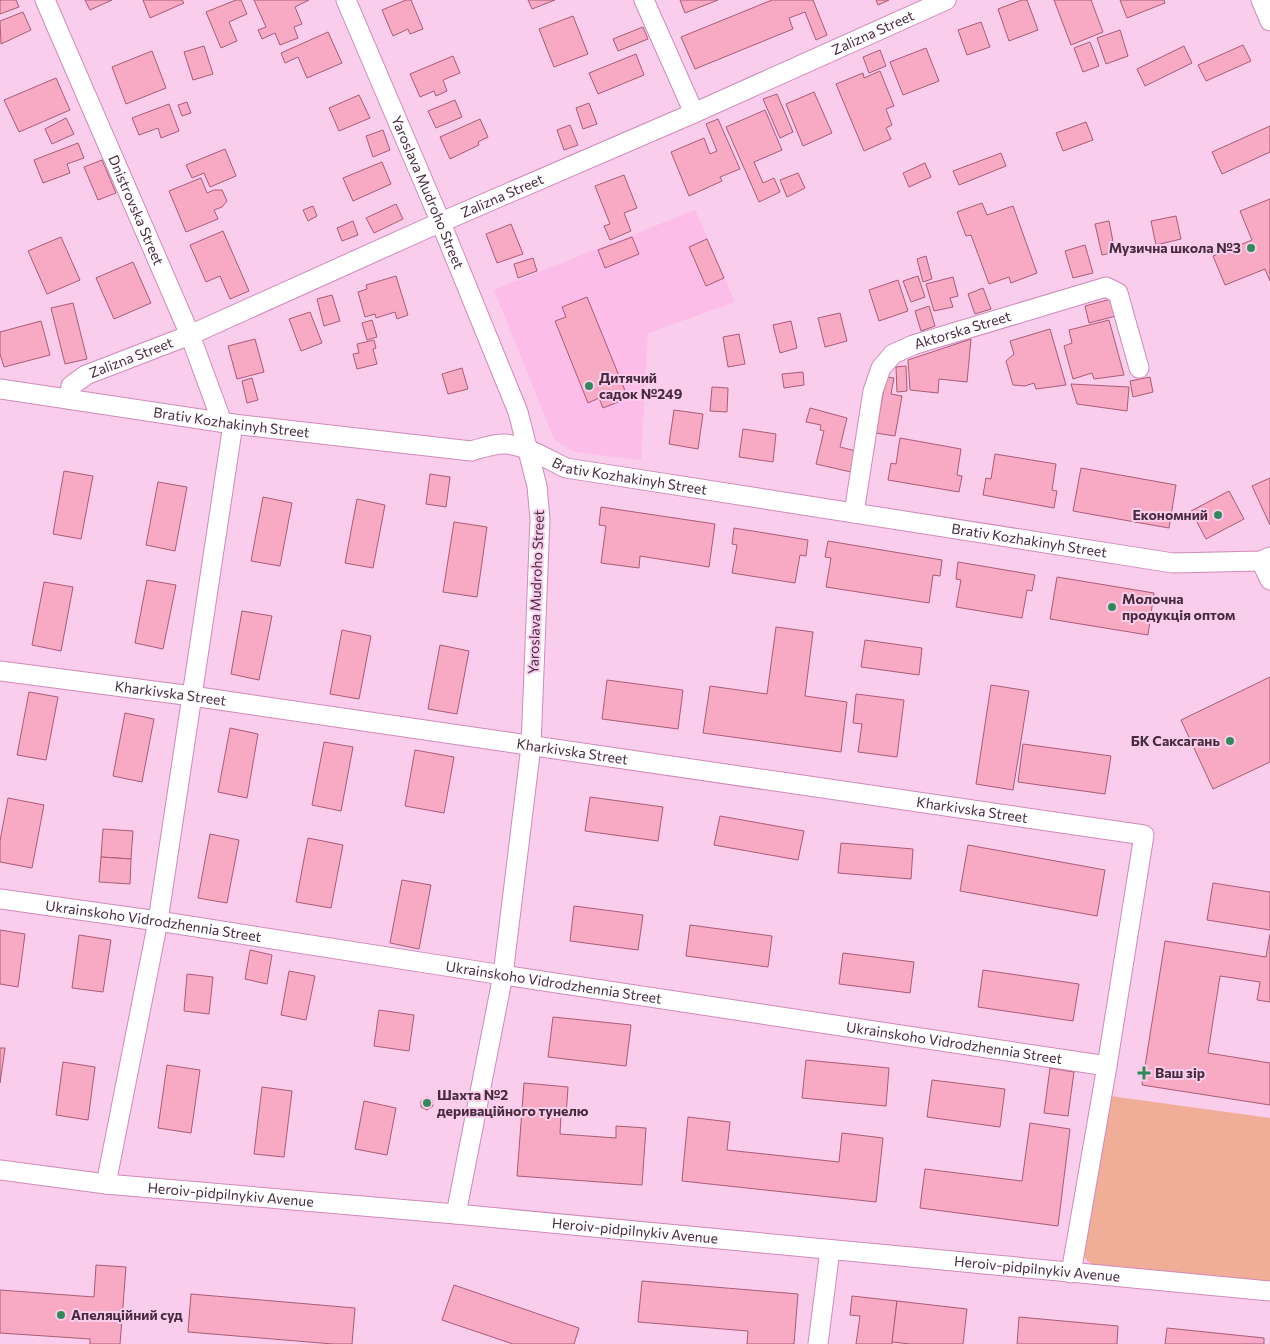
<svg xmlns="http://www.w3.org/2000/svg" width="1270" height="1344" font-family="Commissioner,sans-serif">
<style>
.built{fill:#fdbde9}
.green{fill:#f0ad98}
.building{fill:#f8a9c3;stroke:#a95c78}
.lines{fill:none;stroke-linecap:round;stroke-linejoin:round}
.minor-casing{stroke:#cf8abb;stroke-width:21}
.minor{stroke:#fff;stroke-width:19}
.poi-dot{fill:#32895d;stroke:#f9cdeb;stroke-width:2}
.labels{text-anchor:middle;stroke-width:4;stroke-linejoin:round;paint-order:stroke}
.street-label{font-size:14px;fill:#472b3f;stroke:#f9cdeb}
.poi-label{font-size:14px;font-weight:bold;fill:#472b3f;stroke:#f9cdeb;text-anchor:start}
</style>
<rect width="100%" height="100%" fill="#f9cdeb"/>
<polygon class="built" points="695,210 735,302 648,333 641,460 574,452 554,439 494,290"/>
<polygon class="green" points="1110,1096 1270,1118 1270,1281 1095,1268 1085,1258 1082,1246"/>
<g class="building">
<polygon points="0,0 16,0 19,7 0,14"/>
<polygon points="85,0 112,0 90,10"/>
<polygon points="143,0 182,0 184,3 150,18"/>
<polygon points="236,0 241,0 247,14 229,22 237,41 221,48 206,12"/>
<polygon points="254,0 309,0 295,7 302,24 294,27 298,38 280,45 275,33 262,39 258,30 266,27"/>
<polygon points="406,0 411,0 423,29 410,34 408,29 393,36 382,10"/>
<polygon points="528,0 555,0 532,9"/>
<polygon points="680,0 718,0 685,13"/>
<polygon points="772,0 813,0 827,35 816,40 805,12 789,18 793,29 695,69 681,37"/>
<polygon points="876,0 889,0 878,5"/>
<polygon points="1022,0 1027,0 1038,30 1009,41 998,9"/>
<polygon points="1054,0 1091,0 1103,32 1071,45"/>
<polygon points="1120,0 1164,0 1165,3 1127,18"/>
<polygon points="23,12 31,30 1,44 0,21"/>
<polygon points="573,16 588,54 554,67 539,29"/>
<polygon points="981,22 990,47 967,55 958,30"/>
<polygon points="643,27 648,39 618,51 613,39"/>
<polygon points="1120,30 1128,56 1106,64 1097,38"/>
<polygon points="328,32 342,63 307,78 298,57 285,63 281,53"/>
<polygon points="1090,42 1099,66 1083,72 1074,48"/>
<polygon points="1243,45 1251,61 1206,81 1198,65"/>
<polygon points="204,46 213,74 193,80 184,52"/>
<polygon points="1184,46 1192,63 1145,86 1137,69"/>
<polygon points="926,48 939,81 903,95 890,62"/>
<polygon points="880,50 886,66 869,73 863,57"/>
<polygon points="152,51 166,88 126,104 112,67"/>
<polygon points="636,54 644,75 598,94 589,73"/>
<polygon points="453,56 460,73 443,80 447,91 436,96 434,91 420,97 410,74"/>
<polygon points="880,71 894,106 886,109 892,125 886,128 891,139 864,151 836,84 863,73 864,78"/>
<polygon points="56,78 70,110 19,132 4,100"/>
<polygon points="814,92 832,133 803,146 786,104"/>
<polygon points="777,94 793,132 780,138 763,99"/>
<polygon points="359,95 370,118 339,131 329,108"/>
<polygon points="455,100 462,117 436,128 428,111"/>
<polygon points="187,102 191,113 182,116 178,105"/>
<polygon points="589,103 597,124 583,129 576,108"/>
<polygon points="169,104 179,131 161,138 158,128 139,135 132,118"/>
<polygon points="765,110 782,150 754,162 763,183 774,178 780,192 759,202 726,127"/>
<polygon points="66,118 74,134 52,144 45,129"/>
<polygon points="480,119 488,137 478,142 479,145 450,159 440,137"/>
<polygon points="718,119 740,169 720,177 722,181 689,196 671,152 704,138 710,154 717,151 706,124"/>
<polygon points="1086,122 1093,140 1063,151 1056,133"/>
<polygon points="570,125 578,145 564,150 557,130"/>
<polygon points="1270,126 1270,152 1222,174 1212,152"/>
<polygon points="383,130 390,150 373,157 366,136"/>
<polygon points="78,143 84,158 67,164 70,173 43,183 34,160"/>
<polygon points="225,149 236,176 210,187 204,173 192,178 186,165"/>
<polygon points="1001,153 1006,166 959,185 953,171"/>
<polygon points="102,160 116,193 98,200 84,167"/>
<polygon points="382,162 391,184 353,201 343,178"/>
<polygon points="925,163 931,177 909,187 903,173"/>
<polygon points="798,173 805,188 787,197 780,180"/>
<polygon points="624,175 637,208 624,213 631,231 610,240 604,226 610,224 595,186"/>
<polygon points="201,178 207,193 214,190 222,190 227,201 222,207 214,210 218,219 186,232 169,191"/>
<polygon points="1270,199 1270,281 1265,269 1225,285 1213,256 1252,240 1240,211"/>
<polygon points="982,203 987,215 1013,206 1037,273 1011,283 1009,277 989,284 971,235 966,236 957,212"/>
<polygon points="396,204 403,219 374,233 366,218"/>
<polygon points="313,206 317,216 308,221 303,210"/>
<polygon points="1176,216 1181,239 1156,245 1151,221"/>
<polygon points="353,221 358,235 342,241 337,228"/>
<polygon points="1109,221 1115,252 1102,255 1095,224"/>
<polygon points="511,224 523,254 497,263 486,234"/>
<polygon points="223,231 249,291 230,299 220,276 206,282 190,245"/>
<polygon points="61,237 80,280 47,294 28,251"/>
<polygon points="632,237 639,254 605,268 598,250"/>
<polygon points="707,239 724,278 706,286 689,247"/>
<polygon points="1085,245 1093,273 1073,278 1065,251"/>
<polygon points="926,256 932,279 923,282 917,259"/>
<polygon points="533,258 537,271 518,278 514,264"/>
<polygon points="133,262 151,303 114,319 96,278"/>
<polygon points="396,276 408,315 397,319 395,312 376,318 375,314 365,317 358,292 367,289 366,285"/>
<polygon points="918,276 925,297 911,302 903,281"/>
<polygon points="953,277 958,296 950,298 953,307 934,311 926,284"/>
<polygon points="898,280 908,311 879,321 869,290"/>
<polygon points="983,288 991,309 975,314 968,294"/>
<polygon points="332,295 340,321 324,326 317,299"/>
<polygon points="587,297 628,398 603,408 599,398 588,403 555,321 566,317 562,307"/>
<polygon points="1111,299 1116,316 1089,323 1085,306"/>
<polygon points="73,303 87,359 65,364 51,308"/>
<polygon points="929,306 935,326 921,331 915,311"/>
<polygon points="310,312 322,343 301,351 289,319"/>
<polygon points="840,313 847,341 825,347 818,318"/>
<polygon points="372,320 377,337 367,340 362,323"/>
<polygon points="1109,320 1124,375 1094,379 1092,373 1073,379 1064,346 1072,343 1069,330"/>
<polygon points="41,321 50,355 4,367 0,354 0,332"/>
<polygon points="791,321 797,348 780,353 773,325"/>
<polygon points="1050,329 1066,385 1036,389 1034,383 1025,386 1013,385 1006,361 1014,354 1010,341"/>
<polygon points="739,334 745,364 728,367 723,337"/>
<polygon points="255,339 264,372 237,379 228,346"/>
<polygon points="971,339 967,382 939,379 938,393 910,390 908,360"/>
<polygon points="374,340 376,348 373,349 377,364 357,369 353,354 359,353 357,344"/>
<polygon points="906,366 907,391 897,392 896,367"/>
<polygon points="462,368 468,389 448,394 442,374"/>
<polygon points="803,372 804,385 784,388 782,374"/>
<polygon points="886,377 894,378 891,394 902,396 895,436 876,433"/>
<polygon points="1150,377 1153,392 1133,397 1130,381"/>
<polygon points="252,378 258,400 247,403 242,381"/>
<polygon points="1071,384 1129,387 1127,411 1077,404"/>
<polygon points="712,387 728,388 727,412 710,411"/>
<polygon points="810,408 847,418 840,447 856,451 851,472 816,464 824,431 820,430 821,425 806,422"/>
<polygon points="674,410 703,414 698,449 669,444"/>
<polygon points="743,429 776,434 773,462 739,457"/>
<polygon points="900,438 961,449 957,475 962,476 959,492 888,480 891,463 896,464"/>
<polygon points="995,454 1056,464 1052,490 1057,491 1054,508 983,495 986,478 991,479"/>
<polygon points="1081,468 1176,485 1169,528 1073,511"/>
<polygon points="64,471 93,476 81,539 53,534"/>
<polygon points="430,474 450,477 446,507 426,504"/>
<polygon points="1270,478 1270,525 1252,486"/>
<polygon points="158,482 187,487 175,551 146,545"/>
<polygon points="1229,491 1244,519 1206,539 1191,511"/>
<polygon points="263,497 292,503 280,566 251,561"/>
<polygon points="357,499 385,505 373,568 345,563"/>
<polygon points="601,507 715,524 709,567 640,556 639,568 601,563 606,526 599,525"/>
<polygon points="454,522 487,527 477,597 443,592"/>
<polygon points="734,528 808,540 806,556 800,555 795,583 732,573 737,545 732,544"/>
<polygon points="828,541 942,560 940,576 933,575 929,603 826,587 831,558 825,557"/>
<polygon points="958,562 1035,575 1032,591 1027,590 1022,618 956,607 961,580 956,579"/>
<polygon points="1057,577 1154,593 1148,635 1050,619"/>
<polygon points="147,580 176,585 163,649 135,643"/>
<polygon points="44,582 73,587 61,651 32,645"/>
<polygon points="242,611 272,616 259,680 231,674"/>
<polygon points="776,627 813,632 805,696 847,702 841,752 703,733 710,686 767,694"/>
<polygon points="342,630 371,636 359,699 330,694"/>
<polygon points="865,640 922,648 919,675 861,667"/>
<polygon points="440,645 469,651 457,714 428,709"/>
<polygon points="1270,677 1270,762 1213,789 1181,720"/>
<polygon points="607,680 683,690 678,729 602,719"/>
<polygon points="991,685 1029,691 1013,790 976,784"/>
<polygon points="29,692 58,697 46,760 17,755"/>
<polygon points="856,694 904,700 897,757 858,752 862,724 853,723"/>
<polygon points="125,713 154,719 142,782 113,776"/>
<polygon points="230,728 258,734 247,798 218,792"/>
<polygon points="324,742 353,747 341,811 312,805"/>
<polygon points="1023,744 1111,756 1105,794 1018,782"/>
<polygon points="415,750 454,757 444,813 405,806"/>
<polygon points="590,797 663,807 658,841 585,831"/>
<polygon points="8,798 44,805 32,868 0,862 0,841"/>
<polygon points="720,816 804,831 798,860 714,845"/>
<polygon points="103,829 133,831 131,859 101,857"/>
<polygon points="210,834 239,840 227,903 198,898"/>
<polygon points="308,838 343,845 331,908 296,902"/>
<polygon points="841,843 913,849 911,879 838,873"/>
<polygon points="968,845 1105,870 1097,916 960,891"/>
<polygon points="101,857 131,859 130,884 99,882"/>
<polygon points="402,880 431,885 419,949 390,943"/>
<polygon points="1213,883 1270,892 1270,930 1207,920"/>
<polygon points="574,906 643,915 638,950 570,941"/>
<polygon points="690,925 772,936 768,967 686,956"/>
<polygon points="0,930 25,934 18,987 0,984"/>
<polygon points="1270,934 1270,1002 1257,1000 1260,982 1220,976 1208,1053 1270,1063 1270,1105 1142,1085 1165,941 1266,957"/>
<polygon points="79,935 111,940 103,992 72,988"/>
<polygon points="250,950 272,955 267,984 245,979"/>
<polygon points="843,953 914,962 910,993 839,984"/>
<polygon points="983,970 1079,984 1073,1021 978,1007"/>
<polygon points="289,971 315,976 306,1020 281,1015"/>
<polygon points="187,974 213,977 209,1014 184,1011"/>
<polygon points="379,1010 414,1015 409,1051 374,1046"/>
<polygon points="553,1017 631,1025 626,1066 548,1057"/>
<polygon points="0,1048 5,1048 0,1083"/>
<polygon points="806,1060 889,1068 886,1106 802,1098"/>
<polygon points="63,1062 95,1067 88,1120 56,1115"/>
<polygon points="167,1065 200,1070 191,1133 158,1128"/>
<polygon points="1050,1068 1074,1072 1068,1116 1044,1113"/>
<polygon points="932,1080 1005,1089 1000,1127 927,1117"/>
<polygon points="524,1083 568,1087 566,1116 561,1115 560,1134 616,1138 616,1126 646,1128 642,1185 517,1176"/>
<polygon points="262,1087 292,1091 284,1157 254,1154"/>
<polygon points="427,1097 432,1100 433,1106 427,1110 421,1107 421,1101"/>
<polygon points="364,1101 396,1108 387,1155 355,1149"/>
<polygon points="688,1117 730,1122 727,1150 839,1162 842,1133 883,1138 876,1202 682,1181"/>
<polygon points="1030,1123 1070,1129 1058,1226 920,1208 925,1169 1022,1181"/>
<polygon points="96,1265 126,1267 120,1344 90,1344 90,1339 0,1333 0,1290 94,1297"/>
<polygon points="642,1281 798,1294 794,1344 747,1344 748,1331 638,1322"/>
<polygon points="454,1285 579,1328 574,1344 513,1344 442,1320"/>
<polygon points="191,1294 355,1308 352,1344 333,1344 188,1332"/>
<polygon points="852,1296 897,1301 892,1344 856,1344 860,1316 850,1315"/>
<polygon points="897,1301 967,1309 963,1344 910,1344 892,1342"/>
<polygon points="1019,1317 1118,1326 1117,1344 1017,1344"/>
<polygon points="1167,1328 1264,1338 1264,1344 1165,1344"/>
</g>
<g class="lines">
<defs>
<g id="minor">
<path id="s1" d="M45 0 190 335 222 422"/>
<path id="s2" d="M346 0 441 223 518 412 537 486 540 519 531 746 503 975 456 1214"/>
<polyline points="644,0 694,113"/>
<polyline points="1261,0 1270,21"/>
<path id="s3" d="M0 389 233 424 471 451C482 448 495 443 506 444 528 446 547 459 566 468L1173 563 1261 561 1270 557"/>
<path id="s4" d="M69 399 71 386 86 375 190 335 423 230 694 113 946 0"/>
<path id="s5" d="M854 513 873 391 881 368 893 354 913 345 1106 287 1118 293 1139 368"/>
<polyline points="1261,561 1270,580"/>
<path id="s6" d="M0 671 192 696 1144 835 1107 1066 1071 1273"/>
<path id="s7" d="M0 899 158 921 503 975 1107 1066"/>
<path id="s8" d="M0 1170 106 1184 456 1214 1270 1291"/>
<polyline points="106,1184 158,921 233,424"/>
<polyline points="818,1344 830,1250"/>
</g>
</defs>
<use href="#minor" class="minor-casing"/>
<use href="#minor" class="minor"/>
</g>
<g class="poi-dot">
<circle cx="1251" cy="248" r="5"/>
<circle cx="589" cy="386" r="5"/>
<circle cx="1218" cy="515" r="5"/>
<circle cx="1112" cy="607" r="5"/>
<circle cx="1230" cy="741" r="5"/>
<path d="M1141.5 1065.5h5v5h5v5h-5v5h-5v-5h-5v-5h5z"/>
<circle cx="427" cy="1103" r="5"/>
<circle cx="61" cy="1315" r="5"/>
</g>
<g class="labels">
<g class="street-label">
<text dy="5" stroke="none"><textPath href="#s4" startOffset="890">Zalizna Street</textPath></text>
<text dy="5" stroke="none"><textPath href="#s2" startOffset="209">Yaroslava Mudroho Street</textPath></text>
<text dy="5" stroke="none"><textPath href="#s4" startOffset="485">Zalizna Street</textPath></text>
<text dy="5" stroke="none"><textPath href="#s1" startOffset="229">Dnistrovska Street</textPath></text>
<text dy="5" stroke="none"><textPath href="#s5" startOffset="240">Aktorska Street</textPath></text>
<text dy="5" stroke="none"><textPath href="#s4" startOffset="80">Zalizna Street</textPath></text>
<text dy="5" stroke="none"><textPath href="#s3" startOffset="234">Brativ Kozhakinyh Street</textPath></text>
<text dy="5" stroke="none"><textPath href="#s3" startOffset="640">Brativ Kozhakinyh Street</textPath></text>
<text dy="5" stroke="none"><textPath href="#s3" startOffset="1045">Brativ Kozhakinyh Street</textPath></text>
<text transform="translate(536 592) rotate(-88)" y="5">Yaroslava Mudroho Street</text>
<text dy="5" stroke="none"><textPath href="#s6" startOffset="172">Kharkivska Street</textPath></text>
<text dy="5" stroke="none"><textPath href="#s6" startOffset="578">Kharkivska Street</textPath></text>
<text dy="5" stroke="none"><textPath href="#s6" startOffset="982">Kharkivska Street</textPath></text>
<text dy="5" stroke="none"><textPath href="#s7" startOffset="155">Ukrainskoho Vidrodzhennia Street</textPath></text>
<text dy="5" stroke="none"><textPath href="#s7" startOffset="560">Ukrainskoho Vidrodzhennia Street</textPath></text>
<text dy="5" stroke="none"><textPath href="#s7" startOffset="965">Ukrainskoho Vidrodzhennia Street</textPath></text>
<text dy="5" stroke="none"><textPath href="#s8" startOffset="232">Heroiv-pidpilnykiv Avenue</textPath></text>
<text dy="5" stroke="none"><textPath href="#s8" startOffset="638">Heroiv-pidpilnykiv Avenue</textPath></text>
<text dy="5" stroke="none"><textPath href="#s8" startOffset="1042">Heroiv-pidpilnykiv Avenue</textPath></text>
</g>
<g class="poi-label">
<text x="1241" y="253" text-anchor="end">Музична школа №3</text>
<text x="599" y="383">Дитячий<tspan x="599" dy="16">садок №249</tspan></text>
<text x="1208" y="520" text-anchor="end">Економний</text>
<text x="1122" y="604">Молочна<tspan x="1122" dy="16">продукція оптом</tspan></text>
<text x="1220" y="746" text-anchor="end">БК Саксагань</text>
<text x="1155" y="1078">Ваш зір</text>
<text x="437" y="1100">Шахта №2<tspan x="437" dy="16">дериваційного тунелю</tspan></text>
<text x="71" y="1320">Апеляційний суд</text>
</g>
</g>
</svg>
